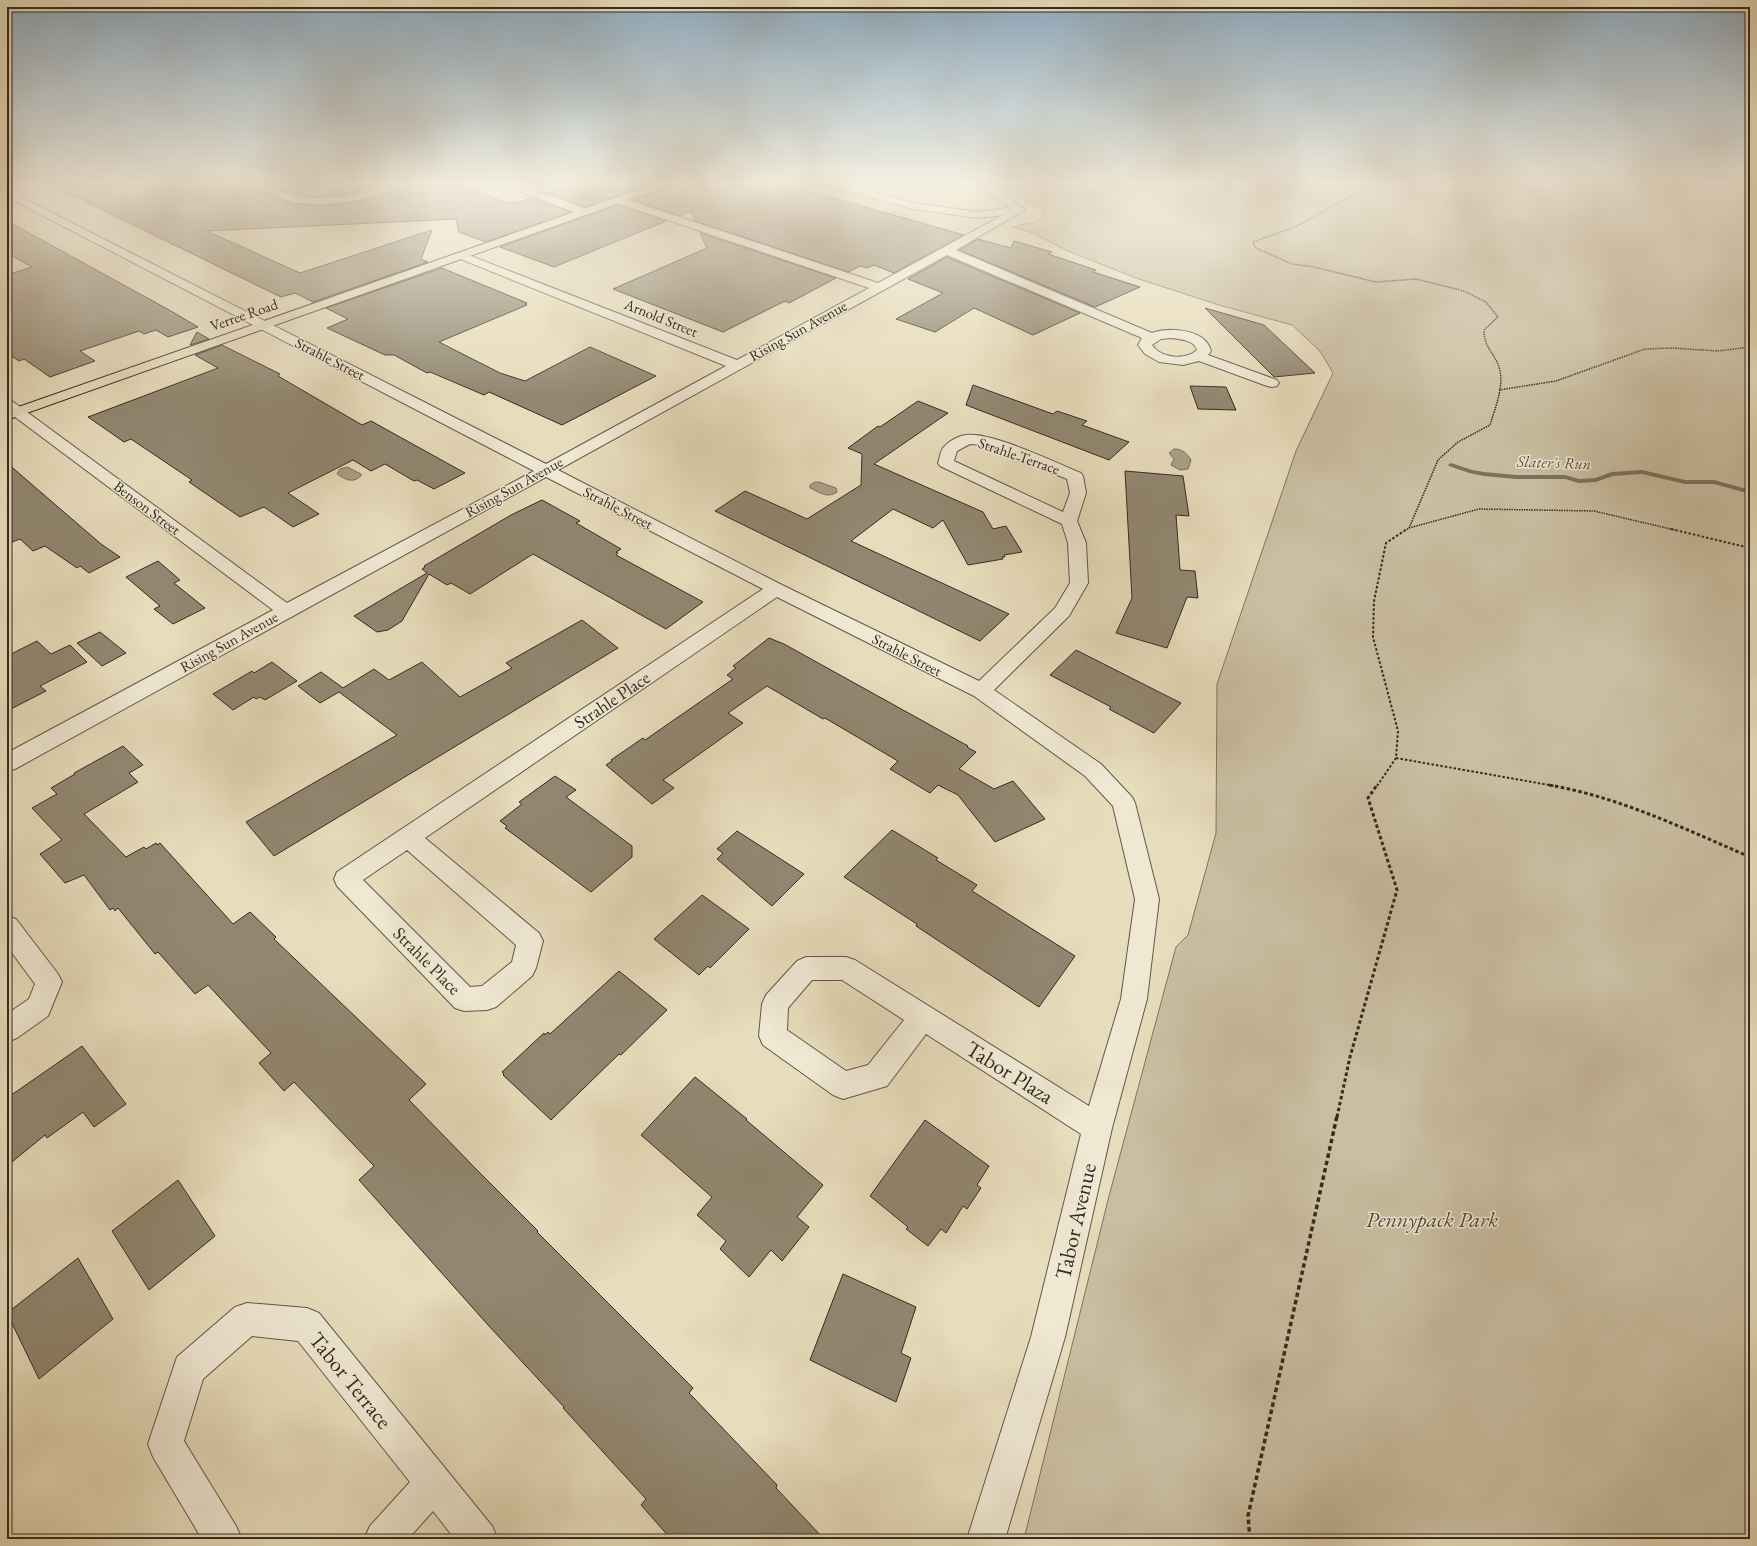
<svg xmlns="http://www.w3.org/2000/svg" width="1757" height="1546" font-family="'EB Garamond',serif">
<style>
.green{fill:#c9bea1;stroke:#7e7461}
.water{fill:#aaa087;stroke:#7b715e}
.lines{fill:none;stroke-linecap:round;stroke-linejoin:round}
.stream{fill:#7b715e;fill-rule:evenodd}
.building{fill:#918771;stroke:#342b21}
.minor-casing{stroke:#615748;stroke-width:2}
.major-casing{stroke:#342b21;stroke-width:2}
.path-far3{stroke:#342b21;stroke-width:1.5;stroke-dasharray:1.5 1;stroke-linecap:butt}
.path-far2{stroke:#342b21;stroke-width:2;stroke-dasharray:2.5 2;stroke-linecap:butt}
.path-far1{stroke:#342b21;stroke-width:3;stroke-dasharray:3.5 2.5;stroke-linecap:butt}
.path{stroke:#342b21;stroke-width:3.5;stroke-dasharray:4.5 3;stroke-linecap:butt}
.minor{fill:#efe8d3;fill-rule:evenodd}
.major{fill:#e7dcbb;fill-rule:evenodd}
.labels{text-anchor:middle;stroke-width:3;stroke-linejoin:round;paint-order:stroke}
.far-street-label{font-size:15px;fill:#342b21;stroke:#efe8d3}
.far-water-label{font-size:16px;font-style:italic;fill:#574e40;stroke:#efe8d3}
.street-label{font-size:18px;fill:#342b21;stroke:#efe8d3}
.near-street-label{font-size:22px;fill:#342b21;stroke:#efe8d3}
.near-park-label{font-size:22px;font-style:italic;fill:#52483b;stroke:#efe8d3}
</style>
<rect width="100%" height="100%" fill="#e7dcbb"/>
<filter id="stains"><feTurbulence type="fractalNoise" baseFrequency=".005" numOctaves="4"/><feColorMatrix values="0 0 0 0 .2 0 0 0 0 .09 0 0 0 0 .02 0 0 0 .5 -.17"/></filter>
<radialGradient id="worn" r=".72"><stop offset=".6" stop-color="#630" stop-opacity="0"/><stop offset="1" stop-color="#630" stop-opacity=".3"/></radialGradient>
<polygon class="green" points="995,181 1750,181 1750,1539 1024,1539 1109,1196 1176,947 1188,935 1216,833 1217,684 1296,451 1333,373 1320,351 1292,325 1219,305 1136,278 1068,251 1030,232 1013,227 1038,221 1044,212"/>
<g class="water">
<path d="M1174 449C1182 449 1187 453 1191 460L1188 469 1180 470 1171 465 1174 459 1169 453Z"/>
<path d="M347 467 361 474V476C352 484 345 479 337 474L340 469Z"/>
<path d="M815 482H819L836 488 837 492C828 499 819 492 810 488V485Z"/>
</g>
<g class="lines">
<polygon class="stream" points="1451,463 1472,470 1484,472 1516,475 1565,475 1579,479 1595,478 1612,472 1642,470 1685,480 1714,480 1750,490 1750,494 1714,484 1685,484 1642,474 1613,476 1596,482 1579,483 1565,479 1516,479 1484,476 1469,473 1449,466 1448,465"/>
</g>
<g class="building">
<polygon points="43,181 242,181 243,184 293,204 326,206 355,202 419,184 421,181 451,181 507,203 513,201 516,203 532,198 571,212 486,242 459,232 456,219 207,231 300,273 432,230 421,259 428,262 313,302 295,293 281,297"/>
<polygon points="258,181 402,181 348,194 311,197 291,193"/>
<polygon points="582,181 659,181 585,207 546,193"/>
<polygon points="678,181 773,181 964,235 894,273 874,265 867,268 860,266 848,272 695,221 691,211 680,216 633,200 676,184"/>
<polygon points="618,205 666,221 554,267 500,247"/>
<polygon points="7,221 171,311 198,327 168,337 156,330 144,334 139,331 80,351 95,361 50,377 24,359 19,361 7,353 7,275 32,267 7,253"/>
<polygon points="700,233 836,278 789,303 785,301 723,332 613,289 707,248"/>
<polygon points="978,239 1011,248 1014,241 1052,252 1048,254 1096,270 1093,272 1140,287 1095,307 959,250"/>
<polygon points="947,257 1080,313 1033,335 974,308 935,332 896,319 943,293 908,279"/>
<polygon points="442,268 527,303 525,304 527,305 439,342 500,373 525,381 590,347 656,376 562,425 489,392 484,395 430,372 427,373 394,355 385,355 327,328 348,319 326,308"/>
<polygon points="1205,308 1264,325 1315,373 1274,377"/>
<polygon points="197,332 209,339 190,345"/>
<polygon points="222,345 280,374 278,376 362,425 371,421 465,473 434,489 417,480 414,481 385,464 371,471 353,460 288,493 319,514 293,527 264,507 240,517 189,482 192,480 131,439 124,442 88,417 218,368 195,355"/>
<polygon points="973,385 1053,414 1057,411 1087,421 1082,425 1129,442 1109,460 966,405"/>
<polygon points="1190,386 1226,387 1236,410 1198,409"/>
<polygon points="918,401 948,413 874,464 983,512 993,529 1006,526 1022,552 1004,555 1005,557 1002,557 1003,559 968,565 943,520 933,528 893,509 851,541 1009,614 980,641 715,511 745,491 807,519 861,485 862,454 848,448 878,426 880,427"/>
<polygon points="7,463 101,544 120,557 89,573 80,566 77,568 45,546 33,551 20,539 7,544"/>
<polygon points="1125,471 1183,476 1189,516 1176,515 1180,570 1195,571 1198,598 1187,597 1167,648 1116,633 1132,598"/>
<polygon points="542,500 580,521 576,523 621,549 616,552 618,553 616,555 703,602 666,629 533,554 470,594 451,583 447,585 429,574 402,621 388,630 377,632 354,616 427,573 422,569 425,567 424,566 511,515"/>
<polygon points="158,561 180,580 174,583 205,608 173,624 154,609 160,606 126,577"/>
<polygon points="582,620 618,648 274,856 246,822 397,735 339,692 320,703 298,686 321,672 343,688 374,669 389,680 422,662 460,697 512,668 506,663"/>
<polygon points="100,632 126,653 102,666 77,643"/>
<polygon points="769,638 784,644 968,746 967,747 976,752 959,769 994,789 1013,781 1045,819 995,842 958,795 938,785 930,793 890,769 898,761 825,718 823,719 767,686 728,713 743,723 663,780 674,788 652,804 606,765 612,761 611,760 643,738 645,740 733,679 727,675 736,668 733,666"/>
<polygon points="37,641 51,654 70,645 87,662 40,686 46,691 7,711 7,656"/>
<polygon points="1076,650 1159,692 1181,703 1154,733 1109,709 1111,707 1050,675"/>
<polygon points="272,662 297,681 265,700 260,697 256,699 254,697 233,710 213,694 252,671 254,673"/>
<polygon points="123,746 143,765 129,773 138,782 84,814 126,857 144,847 146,849 156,843 157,845 160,843 233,924 250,912 276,937 274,939 426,1084 409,1100 477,1170 538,1231 537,1232 693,1388 689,1393 777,1485 776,1488 824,1539 671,1539 641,1505 646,1499 563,1408 564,1407 488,1325 359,1180 374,1166 294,1082 284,1091 259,1063 271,1053 208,985 195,994 158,952 155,954 118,908 115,911 113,908 110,910 84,875 65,883 40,854 62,840 32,808 57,794 51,788 75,774 74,773"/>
<polygon points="555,776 576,790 566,797 632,846 632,857 591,892 505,828 507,826 500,821 522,804 519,802"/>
<polygon points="892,830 938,858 936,860 977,885 972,891 1075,956 1039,1007 916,926 917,924 844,877"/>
<polygon points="737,831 804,874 772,906 717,859 723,853 717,849"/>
<polygon points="702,895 749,929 710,968 708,966 699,975 654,939"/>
<polygon points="619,971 667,1010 621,1055 619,1054 551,1120 503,1075 504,1074 502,1072 544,1033 545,1035 548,1032 550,1034"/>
<polygon points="82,1046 126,1104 94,1127 83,1112 47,1138 45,1135 7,1166 7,1098"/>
<polygon points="695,1077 747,1119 746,1120 823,1185 797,1217 809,1227 782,1261 771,1250 749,1277 720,1249 726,1241 697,1215 712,1197 641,1135"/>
<polygon points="925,1120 989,1166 977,1185 981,1188 967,1209 963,1206 946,1233 941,1229 928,1246 906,1229 908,1227 870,1196"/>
<polygon points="178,1180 215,1236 149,1290 112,1231"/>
<polygon points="78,1258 113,1319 39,1379 7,1313"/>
<polygon points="843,1274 916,1307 901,1353 911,1358 896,1402 810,1360"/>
</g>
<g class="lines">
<defs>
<g id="minor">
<path d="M243 181C265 180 278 192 298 197 306 199 316 198 323 198 358 198 388 180 420 181L419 183 355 201 326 204 294 203 244 183Z"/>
<polygon points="495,181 509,181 527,187 548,181 563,181 562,183 537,191 589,210 590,212 585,215 581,214 496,183"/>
<path d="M816 181H832L914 203 977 212 1007 208 1013 210 973 181H985L1025 210 956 250 1152 333C1169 327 1206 329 1211 351L1208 355 1277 380 1279 383 1277 386 1272 387 1267 386 1199 361 1183 365 1159 362 1145 354 1138 345 1142 338 947 255 558 470 782 585 979 681 1055 608 1070 583 1068 543 1062 524 940 466 938 463C940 458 940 449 945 446 949 441 960 435 967 435 992 432 1054 462 1081 473L1083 476 1086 493 1077 521 1086 543 1088 583 1069 616 994 690 1101 764 1132 797 1135 803 1159 899 1147 999 1112 1128 1065 1337 1005 1539H967L1031 1337 1081 1134 926 1034 887 1086 843 1099 833 1095 763 1045 759 1036 762 1004 766 995 797 961 806 957H846L855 960 1089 1106 1121 999 1135 899 1113 806 1085 776 974 696 777 597 425 838 539 933 543 941 536 968 532 976 496 1007 487 1010 464 1011 455 1008 337 886 334 879 337 872 763 589 546 477 15 769 7 771V753L273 610 7 411V400L12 401 287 603 534 471 7 197V190L546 464 726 366 458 258 456 256 458 254H466L737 360 869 288 614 202 613 200 614 198H622L878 283 1003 215 977 218 913 209 817 183ZM1171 338C1180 339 1194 340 1197 350 1185 361 1161 358 1152 345L1161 339ZM970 444 984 445 1067 479 1070 493 1063 512 954 461 957 451ZM407 850 516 945 512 962 482 986 470 987 363 880ZM812 980H842L904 1020 868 1065 846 1071 787 1030 788 1008Z"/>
<polygon points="7,916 16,919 58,974 62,982 48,1016 17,1038 7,1042 7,1014 29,999 35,984 7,946"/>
<polygon points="247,1303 307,1308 319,1313 492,1526 498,1539 455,1539 433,1511 408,1539 364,1539 370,1526 410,1482 298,1341 252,1336 203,1379 184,1441 236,1526 242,1539 202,1539 153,1457 148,1444 177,1357 235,1307"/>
</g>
<polygon id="major" points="663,181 677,181 676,183 7,420 7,411"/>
</defs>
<use href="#minor" class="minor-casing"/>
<use href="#major" class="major-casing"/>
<g class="path-far3">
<path d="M1378 181 1297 226 1253 242 1256 248 1292 264 1314 267 1376 282 1416 279 1464 291 1486 302 1498 317 1484 330C1484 348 1494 352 1499 367 1505 385 1495 408 1490 425L1458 442 1438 460 1409 528 1406 530"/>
<polyline points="1499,390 1556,381 1645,349 1671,348 1718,351 1750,347"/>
<polyline points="1409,528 1479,509 1594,511 1675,530"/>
</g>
<g class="path-far2">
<polyline points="1671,529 1750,548"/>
<polyline points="1396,758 1555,786"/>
<polyline points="1377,786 1396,758 1398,731 1373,637 1374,601 1386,543 1407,529"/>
</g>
<g class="path-far1">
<path d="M1549 785C1619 797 1685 829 1750 857"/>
<polyline points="1337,1117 1350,1057 1397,890 1368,798 1377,785"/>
</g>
<polyline class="path" points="1250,1539 1248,1516 1337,1116"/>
<use href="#minor" class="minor"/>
<use href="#major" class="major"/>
</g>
<linearGradient id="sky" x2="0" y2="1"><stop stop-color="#8facc1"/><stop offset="0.46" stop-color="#f4efe0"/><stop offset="1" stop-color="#f4efe0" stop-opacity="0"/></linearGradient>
<rect width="1757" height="397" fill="url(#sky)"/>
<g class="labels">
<g class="far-street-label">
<text transform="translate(244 315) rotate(-19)" y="5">Verree Road</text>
<text transform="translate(661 318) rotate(22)" y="5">Arnold Street</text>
<text transform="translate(798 331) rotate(-29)" y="5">Rising Sun Avenue</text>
<text transform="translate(330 359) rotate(27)" y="5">Strahle Street</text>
<text transform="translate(1019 456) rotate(19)" y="5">Strahle Terrace</text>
<text transform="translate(514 487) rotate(-29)" y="5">Rising Sun Avenue</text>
<text transform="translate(147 508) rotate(37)" y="5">Benson Street</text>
<text transform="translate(618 508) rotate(27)" y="5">Strahle Street</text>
<text transform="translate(229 642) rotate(-29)" y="5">Rising Sun Avenue</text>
<text transform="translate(907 655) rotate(27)" y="5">Strahle Street</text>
</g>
<g class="far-water-label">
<text transform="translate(1554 462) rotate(2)" y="6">Slater's Run</text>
</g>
<g class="street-label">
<text transform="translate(612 700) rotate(-34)" y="6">Strahle Place</text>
<text transform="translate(427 961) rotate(45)" y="6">Strahle Place</text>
</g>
<g class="near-street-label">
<text transform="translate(1010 1072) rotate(32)" y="8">Tabor Plaza</text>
<text transform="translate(1075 1221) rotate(-77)" y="8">Tabor Avenue</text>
<text transform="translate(351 1380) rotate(51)" y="8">Tabor Terrace</text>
</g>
<g class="near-park-label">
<text x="1432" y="1227">Pennypack Park</text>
</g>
</g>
<rect width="1757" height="1546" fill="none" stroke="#e7dcbb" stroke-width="24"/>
<rect x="8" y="8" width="1741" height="1530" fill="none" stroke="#342b21" stroke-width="2"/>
<rect x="12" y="12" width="1733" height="1522" fill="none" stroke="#342b21"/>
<rect width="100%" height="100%" filter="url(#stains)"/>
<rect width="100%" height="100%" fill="url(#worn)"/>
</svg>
